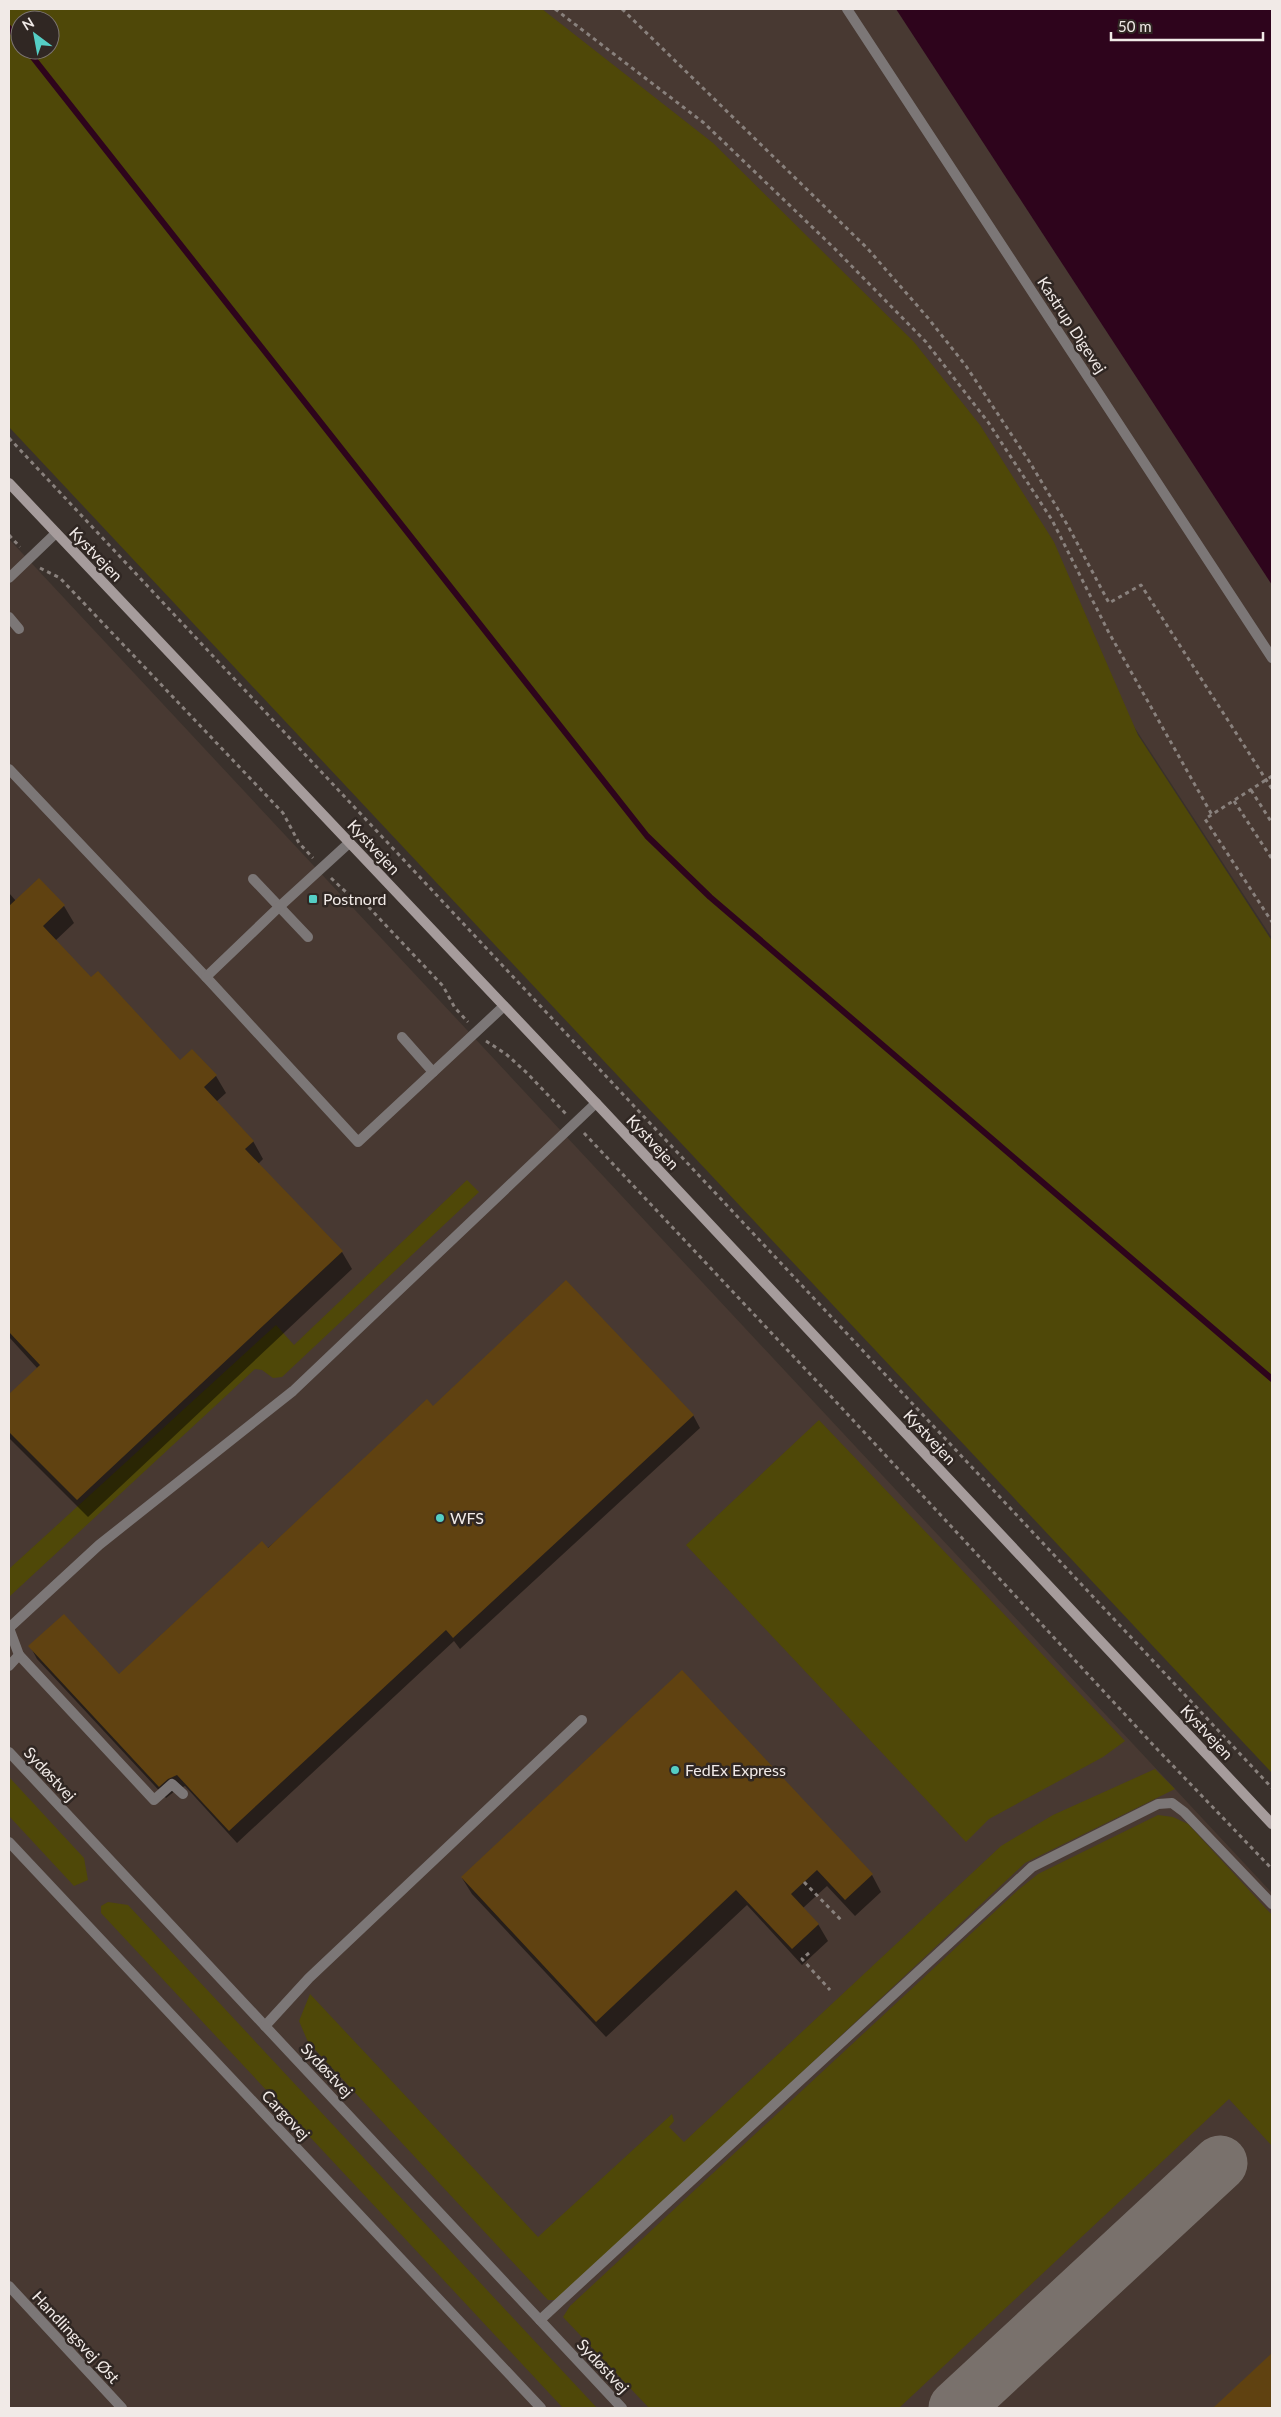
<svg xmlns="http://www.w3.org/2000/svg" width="1281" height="2417" font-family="Lato,sans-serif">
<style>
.built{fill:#483932}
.green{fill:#4f4808;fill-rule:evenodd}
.water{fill:#2e041c}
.shadow{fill:#0007}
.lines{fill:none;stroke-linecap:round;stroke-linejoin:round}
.stream{stroke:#2e041c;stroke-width:6}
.taxiway{stroke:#79716c;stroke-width:55}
.building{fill:#604211}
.path{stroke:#89817d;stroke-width:3;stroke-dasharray:4 4;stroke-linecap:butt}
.lane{stroke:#7c7777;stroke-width:10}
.secondary{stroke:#a69c9c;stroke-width:10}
.poi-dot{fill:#55cec5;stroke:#302723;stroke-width:2}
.labels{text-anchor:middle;stroke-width:5;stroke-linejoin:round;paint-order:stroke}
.street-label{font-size:16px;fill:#f1eae7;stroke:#302723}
.poi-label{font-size:16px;fill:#f1eae7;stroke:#302723;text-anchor:start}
</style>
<rect width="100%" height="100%" fill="#3a312c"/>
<g class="built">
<polygon points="523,9 900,9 1272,581 1272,938 1084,650"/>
<polygon points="9,539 1272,1893 1272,2408 9,2408"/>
</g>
<g class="green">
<path d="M9 9H542L713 143 914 342 980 425 1054 542 1138 735 1272 941V1773L9 427ZM20 20H50V50H20Z"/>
<polygon points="467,1180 479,1192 282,1377 273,1378 262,1370 255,1369 9,1597 9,1569 276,1325 294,1345"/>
<polygon points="819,1420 1125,1741 1103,1757 989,1819 966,1842 686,1545"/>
<polygon points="1155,1769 1175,1789 1025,1863 559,2300 548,2300 308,2042 299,2021 310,1994 538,2237 672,2114 674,2121 669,2127 684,2142 1001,1846 1053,1815"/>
<polygon points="9,1777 84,1858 88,1880 74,1886 9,1816"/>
<polygon points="1158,1815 1173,1817 1188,1824 1272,1915 1272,2146 1229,2099 899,2408 649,2408 563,2317 570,2306 1018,1890 1038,1874"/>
<polygon points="108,1902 128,1905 597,2408 563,2408 101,1913 101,1906"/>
</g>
<polygon class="water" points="896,9 1272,9 1272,585"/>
<g class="shadow">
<polygon points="9,893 16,901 64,906 74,923 55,941 91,979 180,1061 216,1076 226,1093 216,1102 253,1141 263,1159 258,1164 342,1252 352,1269 88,1517 9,1438 9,1396 38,1369 9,1337"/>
<polygon points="433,1407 693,1415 700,1428 460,1649 454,1641 237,1843 185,1786 175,1791 166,1798 37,1659 30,1646 119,1675"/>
<polygon points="682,1672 872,1875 881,1892 855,1916 827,1886 803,1908 818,1924 828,1941 802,1965 747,1905 606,2037 472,1894 462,1878"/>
<polygon points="1272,2355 1272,2408 1215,2408"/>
</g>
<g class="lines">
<g class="stream">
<polyline points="9,28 20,42"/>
<polyline points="27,50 647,836 710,897 1272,1379"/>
</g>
<polyline class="taxiway" points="956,2408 1220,2163"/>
</g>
<g class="building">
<polygon points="39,878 65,905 43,926 91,977 98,971 180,1060 192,1049 217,1075 204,1087 254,1141 245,1149 343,1251 77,1500 9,1432 9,1394 40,1365 9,1332 9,906"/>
<polygon points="566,1280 694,1415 453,1638 446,1630 229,1831 177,1775 168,1779 159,1787 28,1646 64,1614 119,1674 262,1541 268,1548 427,1399 433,1406"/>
<polygon points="682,1670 873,1874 845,1900 817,1870 791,1894 819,1924 792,1949 736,1890 596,2022 461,1877"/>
<polygon points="1272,2353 1272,2408 1213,2408"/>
</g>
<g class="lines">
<g class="path">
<polyline points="555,9 704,123 834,248 926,342 988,422 1052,520 1108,631 1212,815"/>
<polyline points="622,9 867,248 928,318 966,366 1029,461 1068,526 1109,603 1141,585 1272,789"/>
<polyline points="9,438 1272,1788"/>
<polyline points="9,535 20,547"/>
<polyline points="40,568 60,578 283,813 299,843 313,858"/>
<polyline points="1272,776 1205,819 1272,922"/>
<polyline points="1251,790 1272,823"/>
<polyline points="1234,801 1272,859"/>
<polyline points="331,878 348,894 362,900 443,986 455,1008 468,1022"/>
<polyline points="486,1041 506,1054 527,1073 566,1114"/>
<polyline points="584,1133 839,1405 1156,1748 1272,1869"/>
<polyline points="804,1882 843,1922"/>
<polyline points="809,1953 802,1959 830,1990"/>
</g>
<g class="lane">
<polyline points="847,9 1272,658"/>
<polyline points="9,578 56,533"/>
<polyline points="9,617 19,629"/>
<polyline points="9,769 206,977 358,1142 504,1006"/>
<polyline points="253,879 308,937"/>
<polyline points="206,977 279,907 349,843"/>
<polyline points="402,1037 433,1072"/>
<polyline points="19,1655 154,1800 172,1784 183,1794"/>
<polyline points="9,1666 19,1655 9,1628 99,1545 293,1391 596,1103"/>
<polyline points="9,1752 622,2408"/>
<polyline points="9,1842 541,2408"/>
<polyline points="265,2026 309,1978 582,1720"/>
<polyline points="9,2286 122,2408"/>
<polyline points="540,2320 1032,1867 1158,1804 1172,1803 1184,1812 1272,1904"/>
</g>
<polyline class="secondary" points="9,483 596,1103 1272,1824"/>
</g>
<g class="poi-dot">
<rect x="308" y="894" width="10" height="10" rx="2.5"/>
<circle cx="440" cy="1518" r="5"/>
<circle cx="675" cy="1770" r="5"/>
</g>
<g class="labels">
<g class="street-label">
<text transform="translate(1072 325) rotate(57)" y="6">Kastrup Digevej</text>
<text transform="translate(96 554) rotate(46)" y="6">Kystvejen</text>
<text transform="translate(374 847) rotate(47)" y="6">Kystvejen</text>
<text transform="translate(653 1142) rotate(47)" y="6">Kystvejen</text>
<text transform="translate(930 1437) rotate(47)" y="6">Kystvejen</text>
<text transform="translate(1207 1732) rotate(47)" y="6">Kystvejen</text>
<text transform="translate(50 1774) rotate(47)" y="6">Sydøstvej</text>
<text transform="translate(327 2070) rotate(47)" y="6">Sydøstvej</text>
<text transform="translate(286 2115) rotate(47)" y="6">Cargovej</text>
<text transform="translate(76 2337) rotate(47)" y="6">Handlingsvej Øst</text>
<text transform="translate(603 2366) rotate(47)" y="6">Sydøstvej</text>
</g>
<g class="poi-label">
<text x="323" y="905">Postnord</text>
<text x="450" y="1524">WFS</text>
<text x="685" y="1776">FedEx Express</text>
</g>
</g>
<rect width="1281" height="2417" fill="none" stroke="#f1eae7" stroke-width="20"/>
<g transform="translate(35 35) rotate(328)"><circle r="24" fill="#302723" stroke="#7d7571"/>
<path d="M0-4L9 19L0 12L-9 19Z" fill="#55cec5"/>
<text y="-8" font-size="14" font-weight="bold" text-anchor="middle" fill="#f1eae7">N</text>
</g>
<path d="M1111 32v8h152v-8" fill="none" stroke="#f1eae7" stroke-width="2.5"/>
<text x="1118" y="32" font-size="15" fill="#f1eae7" stroke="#302723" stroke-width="4" paint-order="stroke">50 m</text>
</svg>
